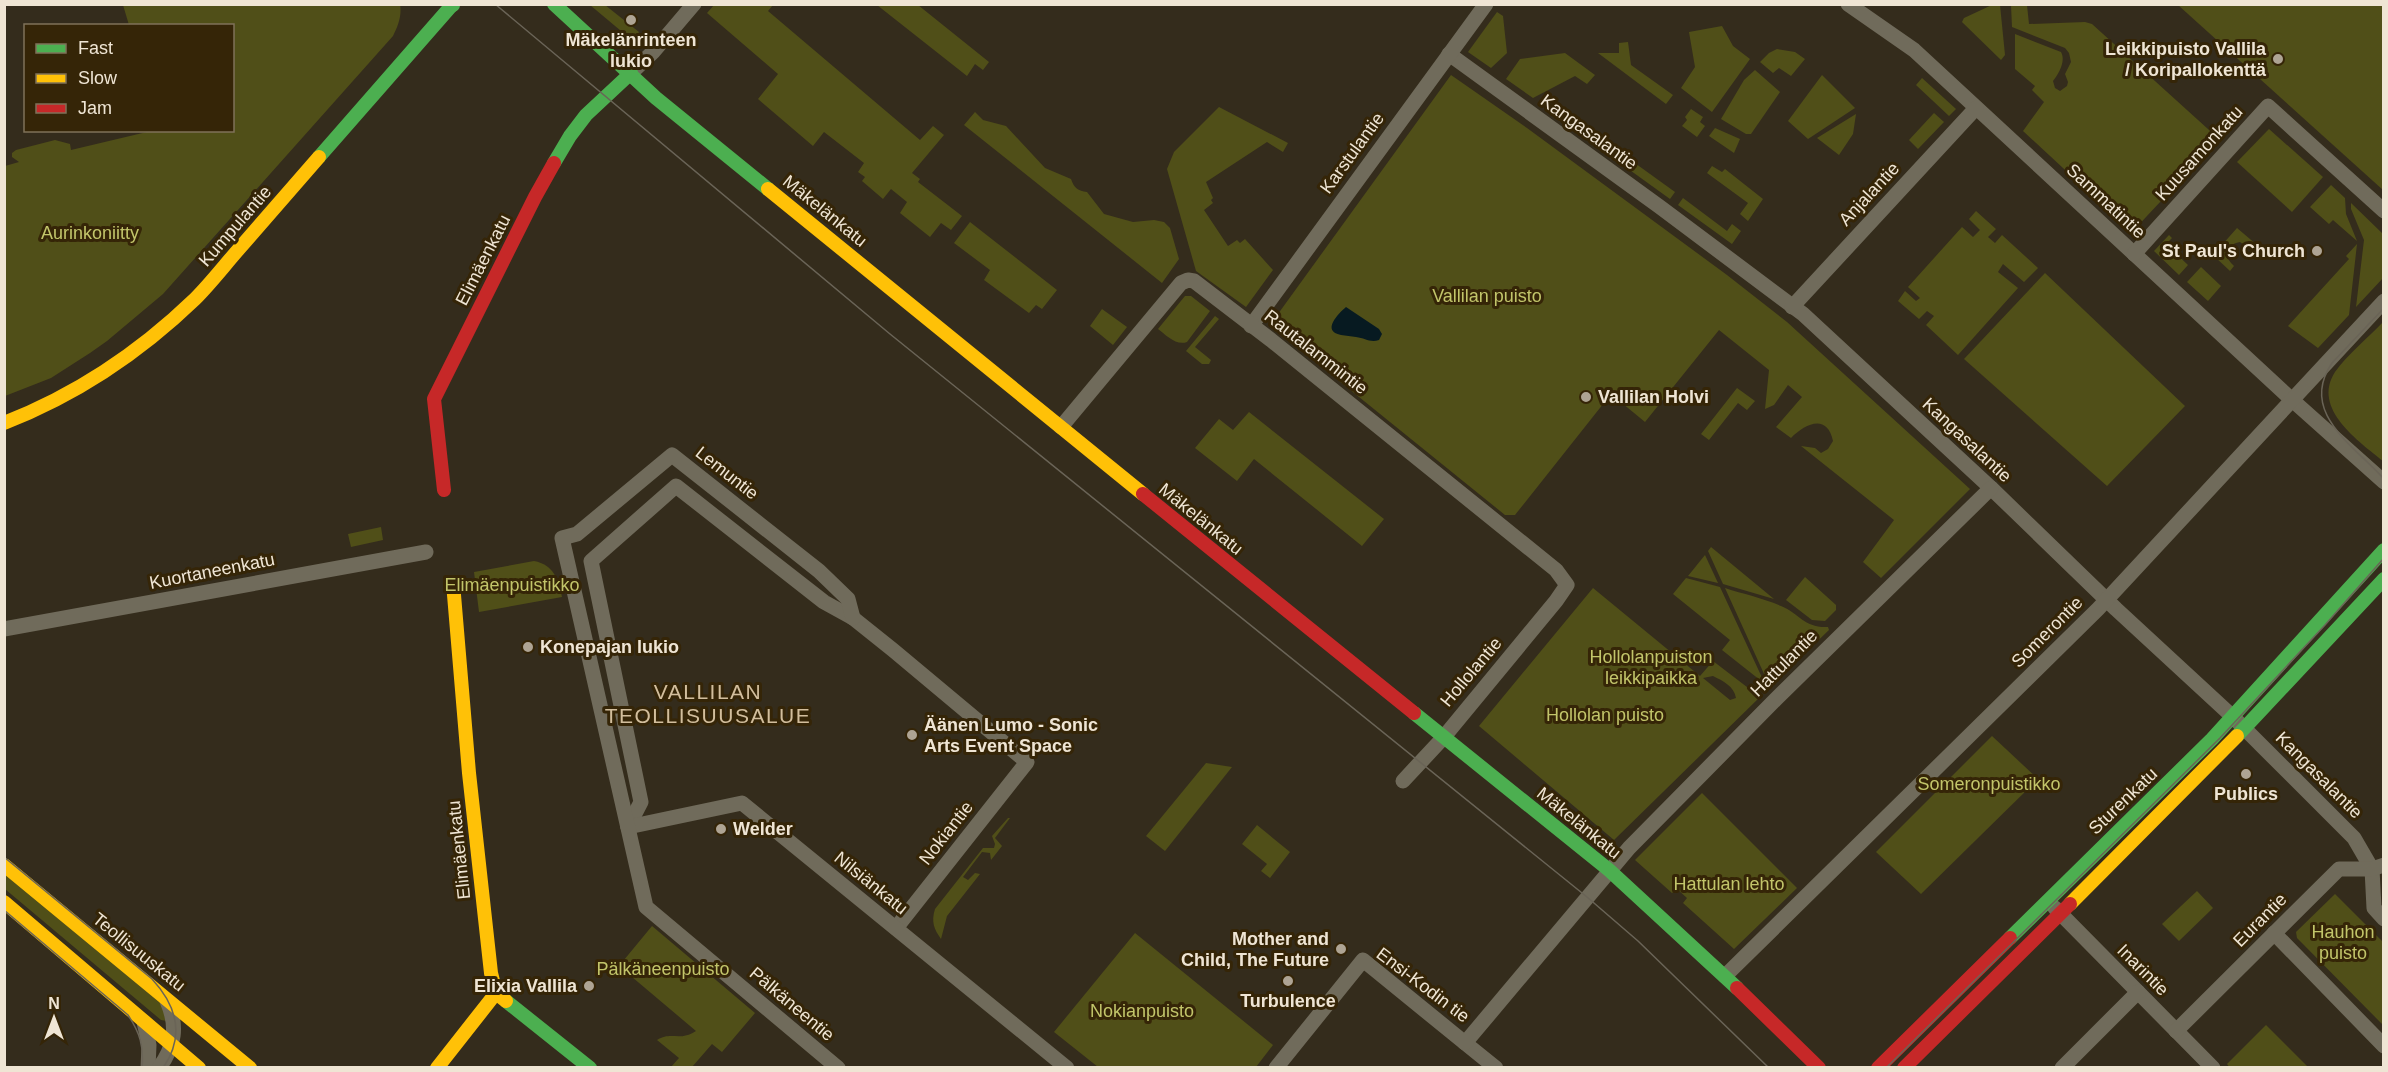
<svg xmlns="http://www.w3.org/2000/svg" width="2388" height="1072" font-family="Arial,sans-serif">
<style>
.green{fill:#504f18;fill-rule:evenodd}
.water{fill:#071a21}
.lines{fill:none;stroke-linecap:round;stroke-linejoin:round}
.street{stroke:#706b5b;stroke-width:15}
.fast{stroke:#4caf50;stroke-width:14}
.slow{stroke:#ffc107;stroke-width:14}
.jam{stroke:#c62828;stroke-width:14}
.tram{stroke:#6a6457;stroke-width:1.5}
.poi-dot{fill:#aea494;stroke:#352507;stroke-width:2}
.labels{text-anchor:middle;stroke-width:6;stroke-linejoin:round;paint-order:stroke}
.poi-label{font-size:18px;font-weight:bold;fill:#efe5d4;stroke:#352507;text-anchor:end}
.street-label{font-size:18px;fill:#efe5d4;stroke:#352507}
.park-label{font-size:18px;fill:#c2c56a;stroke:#352507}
.quarter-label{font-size:21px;letter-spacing:1.5px;fill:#d2be9d;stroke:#352507}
</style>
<rect width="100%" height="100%" fill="#342c1c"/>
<g class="green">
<polygon points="1994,4 2000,5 2005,55 2001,60 1962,22 1964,18"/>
<path d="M123 5 400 4C402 16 398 26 393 36L163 294 107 341 90 353 51 378 5 396V166L19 162 12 157V153L16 150 55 140 70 144 71 150 151 131 232 130V26L129 25Z"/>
<polygon points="590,5 605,5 639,32 633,41"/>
<polygon points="714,5 773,5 768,11 920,140 933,126 944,135 912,173 920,179 918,182 962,216 951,230 941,223 930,237 900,213 907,202 891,189 883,199 862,181 865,177 858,172 864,163 824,132 813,146 758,99 778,74 707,13"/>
<polygon points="877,5 918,5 989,62 983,70 975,64 967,76"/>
<path d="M2011 5H2027L2029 24 2085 22 2092 24 2219 139 2132 232 2023 131 2044 102 2032 90 2035 86 2015 69V34L2061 52C2066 61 2059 73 2053 81L2055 88 2060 91 2067 86 2068 82 2065 74 2071 62 2069 53 2065 48 2012 27Z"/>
<polygon points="2178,5 2383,5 2383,190"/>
<polygon points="1497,12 1503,16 1507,53 1491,68 1468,52"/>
<polygon points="1722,26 1733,46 1750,59 1712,112 1681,88 1695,67 1689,32"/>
<polygon points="1628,42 1631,65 1673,95 1666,104 1598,53 1619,53 1619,43"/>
<polygon points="1777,49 1795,52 1805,59 1791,76 1779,68 1773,73 1760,62 1769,53"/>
<polygon points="1565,53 1595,75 1587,84 1575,76 1533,98 1506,79 1520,59"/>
<polygon points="1755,70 1780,92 1751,134 1746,134 1721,119 1744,80"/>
<path d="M1451 75 1527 128 1727 275 1787 322 1970 489 1881 578 1863 562 1894 520 1801 446 1815 448 1821 453 1828 449 1833 441C1827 413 1805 424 1791 438L1776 427 1802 397 1788 385 1774 405 1765 409 1769 370 1719 330 1645 422 1611 394 1515 515H1505L1270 325Z"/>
<polygon points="1822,75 1855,108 1808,139 1788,121"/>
<polygon points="1922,78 1956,109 1949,116 1916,85"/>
<polygon points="1219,107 1288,143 1283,152 1267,142 1206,182 1213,198 1211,200 1213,203 1204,210 1228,246 1237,240 1240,243 1245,239 1273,270 1246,307 1196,271 1167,169 1174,152"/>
<polygon points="1691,109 1703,117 1700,122 1705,126 1697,137 1682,126 1687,120 1685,117"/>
<path d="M975 112 983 120 1006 126 1045 168 1071 179C1074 188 1078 191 1087 192L1104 214 1133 222 1154 220 1164 222 1170 228 1179 259 1162 283 964 125Z"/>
<polygon points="1934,113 1944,122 1918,149 1909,140"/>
<polygon points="1856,114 1853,134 1839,155 1817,138"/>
<polygon points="1580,122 1624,155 1620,161 1576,129"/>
<polygon points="1715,128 1740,139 1734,153 1709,136"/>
<polygon points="2269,129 2323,177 2292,212 2237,162"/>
<polygon points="1632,161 1675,192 1670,199 1627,168"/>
<polygon points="1712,166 1722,172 1725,169 1763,199 1748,221 1740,214 1748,203 1707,173"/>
<polygon points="2331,185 2345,198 2346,214 2357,241 2333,220 2329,224 2310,207"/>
<polygon points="1683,198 1727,231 1732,224 1741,231 1732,244 1678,205"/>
<polygon points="2351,203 2383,234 2383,278 2356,307 2364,240 2351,209"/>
<polygon points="1976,211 1996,229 1988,237 1995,243 2002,235 2038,268 2024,282 2003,264 1998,272 2018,288 1958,355 1926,325 1934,316 1927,311 1919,319 1898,301 1905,291 1916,301 1920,298 1908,287 1962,227 1973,237 1980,230 1969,219"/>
<polygon points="970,222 1057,290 1042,309 1036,305 1029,313 984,280 990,270 954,243"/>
<path d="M2237 228 2257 245 2251 250 2240 242C2224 245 2223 256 2234 266L2230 271 2213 255Z"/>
<polygon points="2169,235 2172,238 2166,244 2188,265 2179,275 2154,251"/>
<polygon points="2357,244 2349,315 2318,348 2288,326 2349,259 2346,256"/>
<polygon points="2201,267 2221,286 2208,301 2187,282"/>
<polygon points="2045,273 2185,406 2107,486 1964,359"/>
<path d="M1185 296H1191L1210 311 1187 342C1176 346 1166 335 1158 329Z"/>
<polygon points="1102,309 1127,327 1113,345 1090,326"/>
<polygon points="1215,316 1219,319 1195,347 1211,360 1209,364 1202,364 1186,351"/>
<path d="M2383 322V461C2360 442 2311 409 2335 372 2348 354 2368 338 2383 322Z"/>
<polygon points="1737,388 1755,401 1747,410 1738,403 1709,440 1701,434"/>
<polygon points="1249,412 1384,519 1362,546 1254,459 1237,481 1195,448 1219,419 1233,430"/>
<polygon points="381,527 383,540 351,547 348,534"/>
<polygon points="1711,547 1774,599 1723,584 1708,551"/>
<polygon points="1705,555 1718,583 1688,576"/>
<path d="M534 561C554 565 558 579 562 597L479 612 474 572Z"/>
<polygon points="1805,577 1836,605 1836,610 1825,621 1812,620 1786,600"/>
<polygon points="1686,578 1720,587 1765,684 1722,650 1730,640 1673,594"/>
<path d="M1593 588 1700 676 1713 661 1760 697 1614 840 1479 726ZM1713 676C1723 681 1734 686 1736 698L1730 700 1703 678Z"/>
<path d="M1725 588C1743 594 1763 598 1781 606 1800 614 1804 628 1828 627L1829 630 1770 687Z"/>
<polygon points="1992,736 2038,779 1921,894 1876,852"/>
<polygon points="1206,763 1232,767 1165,851 1146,836"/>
<polygon points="1702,793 1797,888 1734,949 1683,903 1687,898 1677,889 1672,893 1635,860"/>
<path d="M1008 818H1010L995 838 1002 846 991 860 990 853 982 852 963 877 968 880 975 873 980 874 947 916 941 939C934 929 931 922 935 909L983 848H994L995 844 992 836Z"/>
<polygon points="1257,825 1290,852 1270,878 1261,871 1267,864 1242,844"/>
<polygon points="4,872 162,1004 167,1021 161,1020 5,889"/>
<polygon points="2197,891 2213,908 2179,941 2162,924"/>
<polygon points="2335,894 2383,942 2383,1025 2297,938 2296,932"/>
<path d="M652 926 755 1013 722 1052 712 1044 692 1067H671L679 1058 657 1040C672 1031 679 1042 696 1031L619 966Z"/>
<polygon points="1135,933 1273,1045 1256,1067 1098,1067 1054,1032"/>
<polygon points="2266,1025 2308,1067 2230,1068 2227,1064"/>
</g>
<path class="water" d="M1346 307 1379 329 1382 334 1379 340C1370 343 1365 338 1356 337 1351 336 1346 336 1341 335 1321 331 1338 314 1346 307Z"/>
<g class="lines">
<g class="street">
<polyline points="1848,4 1914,50 2291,399 2384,482"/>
<polyline points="1449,54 1660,207 1803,314 1991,488 2116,609 2233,717 2354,838 2372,869 2374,908 2384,919"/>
<polyline points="631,73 654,51 694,4"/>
<polyline points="2134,254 2268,106 2384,211"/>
<polyline points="1792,307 1976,108"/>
<polyline points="1251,326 1486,4"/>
<polyline points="1061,427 1181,283 1188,280 1194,281 1271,340 1556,570 1567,585 1556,601 1443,738 1403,781"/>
<polyline points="4,629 426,552"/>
<polyline points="628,827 641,802 591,561 676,486 824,602 853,618 893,650 1027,762 896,928"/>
<polyline points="628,827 742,803 1067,1068"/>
<polyline points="2055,908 2213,1068"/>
<polyline points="2274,933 2384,1046"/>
<polyline points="1725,976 2098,609 2384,301"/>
<polyline points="144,1022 149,1045 148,1068"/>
<polyline points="2176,1031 2339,869 2372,869 2384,865"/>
<polyline points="1465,1043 1496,1068"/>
<path d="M159 1068C175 1046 178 1026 167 1001"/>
<polyline points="838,1068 646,907 562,538 577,534 672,455 819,571 848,599 853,618"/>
<polyline points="1276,1068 1363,960 1465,1043 1629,848 1776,699 1991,488"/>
<polyline points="2062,1068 2138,992"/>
</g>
<g class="fast">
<polyline points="453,4 453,5"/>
<polyline points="554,4 656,98 768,189"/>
<polyline points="319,157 453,4"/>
<polyline points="554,163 570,136 586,115 631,73"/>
<polyline points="1414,713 1609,870 1737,988"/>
<polyline points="2237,736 2384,579"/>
<polyline points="2010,938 2212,739 2384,550"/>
<polyline points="506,1001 590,1068"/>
</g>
<g class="slow">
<polyline points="768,189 1143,494"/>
<path d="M4 423C76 395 139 353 195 299 210 284 224 266 238 250 265 219 292 188 319 157"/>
<polyline points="453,583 469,773 491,973 496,993 506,1001"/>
<polyline points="4,865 250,1068"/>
<polyline points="4,902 199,1068"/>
<polyline points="2070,904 2237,736"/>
<polyline points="437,1068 496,993"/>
</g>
<g class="jam">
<polyline points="444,490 434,399 535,197 554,163"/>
<polyline points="1143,494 1414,713"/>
<polyline points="1737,988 1819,1068"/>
<polyline points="1878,1068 2010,938"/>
<polyline points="1904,1068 2070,904"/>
</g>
<g class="tram">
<polyline points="495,4 890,334 1587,897 1638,941 1769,1068"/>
<path d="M2384 308 2332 363C2298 413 2355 446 2384 479"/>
<path d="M4 857 152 979C177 1006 185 1036 163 1068"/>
<path d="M4 910 128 1015C140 1033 144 1046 142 1068"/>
<polyline points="1886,1068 2220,738 2325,625 2384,558"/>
</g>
</g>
<g class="poi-dot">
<circle cx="631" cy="20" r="6"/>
<circle cx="2278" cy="59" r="6"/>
<circle cx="2317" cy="251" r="6"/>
<circle cx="1586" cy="397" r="6"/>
<circle cx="528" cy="647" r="6"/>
<circle cx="912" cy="735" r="6"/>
<circle cx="2246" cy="774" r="6"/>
<circle cx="721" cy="829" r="6"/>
<circle cx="1341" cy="949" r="6"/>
<circle cx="1288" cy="981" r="6"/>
<circle cx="589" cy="986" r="6"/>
</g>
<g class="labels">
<g class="poi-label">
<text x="631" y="46" text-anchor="middle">Mäkelänrinteen<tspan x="631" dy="21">lukio</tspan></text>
<text x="2266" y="55">Leikkipuisto Vallila<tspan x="2266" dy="21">/ Koripallokenttä</tspan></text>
<text x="2305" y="257">St Paul's Church</text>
<text x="1598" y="403" text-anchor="start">Vallilan Holvi</text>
<text x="540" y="653" text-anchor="start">Konepajan lukio</text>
<text x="924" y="731" text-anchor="start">Äänen Lumo - Sonic<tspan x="924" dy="21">Arts Event Space</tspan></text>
<text x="2246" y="800" text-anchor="middle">Publics</text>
<text x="733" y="835" text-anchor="start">Welder</text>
<text x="1329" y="945">Mother and<tspan x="1329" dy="21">Child, The Future</tspan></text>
<text x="577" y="992">Elixia Vallila</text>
<text x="1288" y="1007" text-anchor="middle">Turbulence</text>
</g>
<g class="street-label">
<text transform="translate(1589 132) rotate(36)" y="6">Kangasalantie</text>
<text transform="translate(1352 153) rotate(-54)" y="6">Karstulantie</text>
<text transform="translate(2199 153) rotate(-48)" y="6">Kuusamonkatu</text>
<text transform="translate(1869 194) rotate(-47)" y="6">Anjalantie</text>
<text transform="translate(2106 201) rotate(43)" y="6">Sammatintie</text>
<text transform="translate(825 211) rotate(39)" y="6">Mäkelänkatu</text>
<text transform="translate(235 226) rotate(-49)" y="6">Kumpulantie</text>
<text transform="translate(483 260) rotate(-63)" y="6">Elimäenkatu</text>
<text transform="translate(1316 352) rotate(38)" y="6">Rautalammintie</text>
<text transform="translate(1967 440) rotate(43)" y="6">Kangasalantie</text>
<text transform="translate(727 473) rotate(38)" y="6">Lemuntie</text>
<text transform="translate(1201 519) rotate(39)" y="6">Mäkelänkatu</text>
<text transform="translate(212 571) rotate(-11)" y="6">Kuortaneenkatu</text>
<text transform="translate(2047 632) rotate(-45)" y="6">Somerontie</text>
<text transform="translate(1784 663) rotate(-45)" y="6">Hattulantie</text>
<text transform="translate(1471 672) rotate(-50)" y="6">Hollolantie</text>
<text transform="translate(2319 775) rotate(45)" y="6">Kangasalantie</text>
<text transform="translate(2123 801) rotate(-44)" y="6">Sturenkatu</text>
<text transform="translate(1579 823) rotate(39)" y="6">Mäkelänkatu</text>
<text transform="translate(946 833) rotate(-52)" y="6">Nokiantie</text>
<text transform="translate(459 850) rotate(-96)" y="6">Elimäenkatu</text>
<text transform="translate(871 883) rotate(39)" y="6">Nilsiänkatu</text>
<text transform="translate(2260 920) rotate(-45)" y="6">Eurantie</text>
<text transform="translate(139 952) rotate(39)" y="6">Teollisuuskatu</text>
<text transform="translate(2143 970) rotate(45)" y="6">Inarintie</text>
<text transform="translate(1423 985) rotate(37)" y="6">Ensi-Kodin tie</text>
<text transform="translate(792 1004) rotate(40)" y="6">Pälkäneentie</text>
</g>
<g class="park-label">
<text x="90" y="239">Aurinkoniitty</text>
<text x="1487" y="302">Vallilan puisto</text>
<text x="512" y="591">Elimäenpuistikko</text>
<text x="1651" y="663">Hollolanpuiston<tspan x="1651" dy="21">leikkipaikka</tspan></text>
<text x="1605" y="721">Hollolan puisto</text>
<text x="1989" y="790">Someronpuistikko</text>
<text x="1729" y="890">Hattulan lehto</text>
<text x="2343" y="938">Hauhon<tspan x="2343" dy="21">puisto</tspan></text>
<text x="663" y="975">Pälkäneenpuisto</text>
<text x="1142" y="1017">Nokianpuisto</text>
</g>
<g class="quarter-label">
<text x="708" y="699">VALLILAN<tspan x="708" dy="24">TEOLLISUUSALUE</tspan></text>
</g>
</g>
<rect width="2388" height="1072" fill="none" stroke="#efe5d4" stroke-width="12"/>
<rect x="24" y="24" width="210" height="108" fill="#352507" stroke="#7f7259" stroke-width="1.5"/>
<rect x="36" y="44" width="30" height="9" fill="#4caf50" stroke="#7f7259" stroke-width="1.5"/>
<text x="78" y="54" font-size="18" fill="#efe5d4">Fast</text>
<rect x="36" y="74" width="30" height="9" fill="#ffc107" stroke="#7f7259" stroke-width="1.5"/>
<text x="78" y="84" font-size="18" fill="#efe5d4">Slow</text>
<rect x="36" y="104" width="30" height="9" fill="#c62828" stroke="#7f7259" stroke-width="1.5"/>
<text x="78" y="114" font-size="18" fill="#efe5d4">Jam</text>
<g transform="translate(54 1018)" stroke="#352507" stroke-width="4.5" paint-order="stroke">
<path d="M0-4.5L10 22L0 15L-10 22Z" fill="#efe5d4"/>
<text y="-9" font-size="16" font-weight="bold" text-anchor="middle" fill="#efe5d4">N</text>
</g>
</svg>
